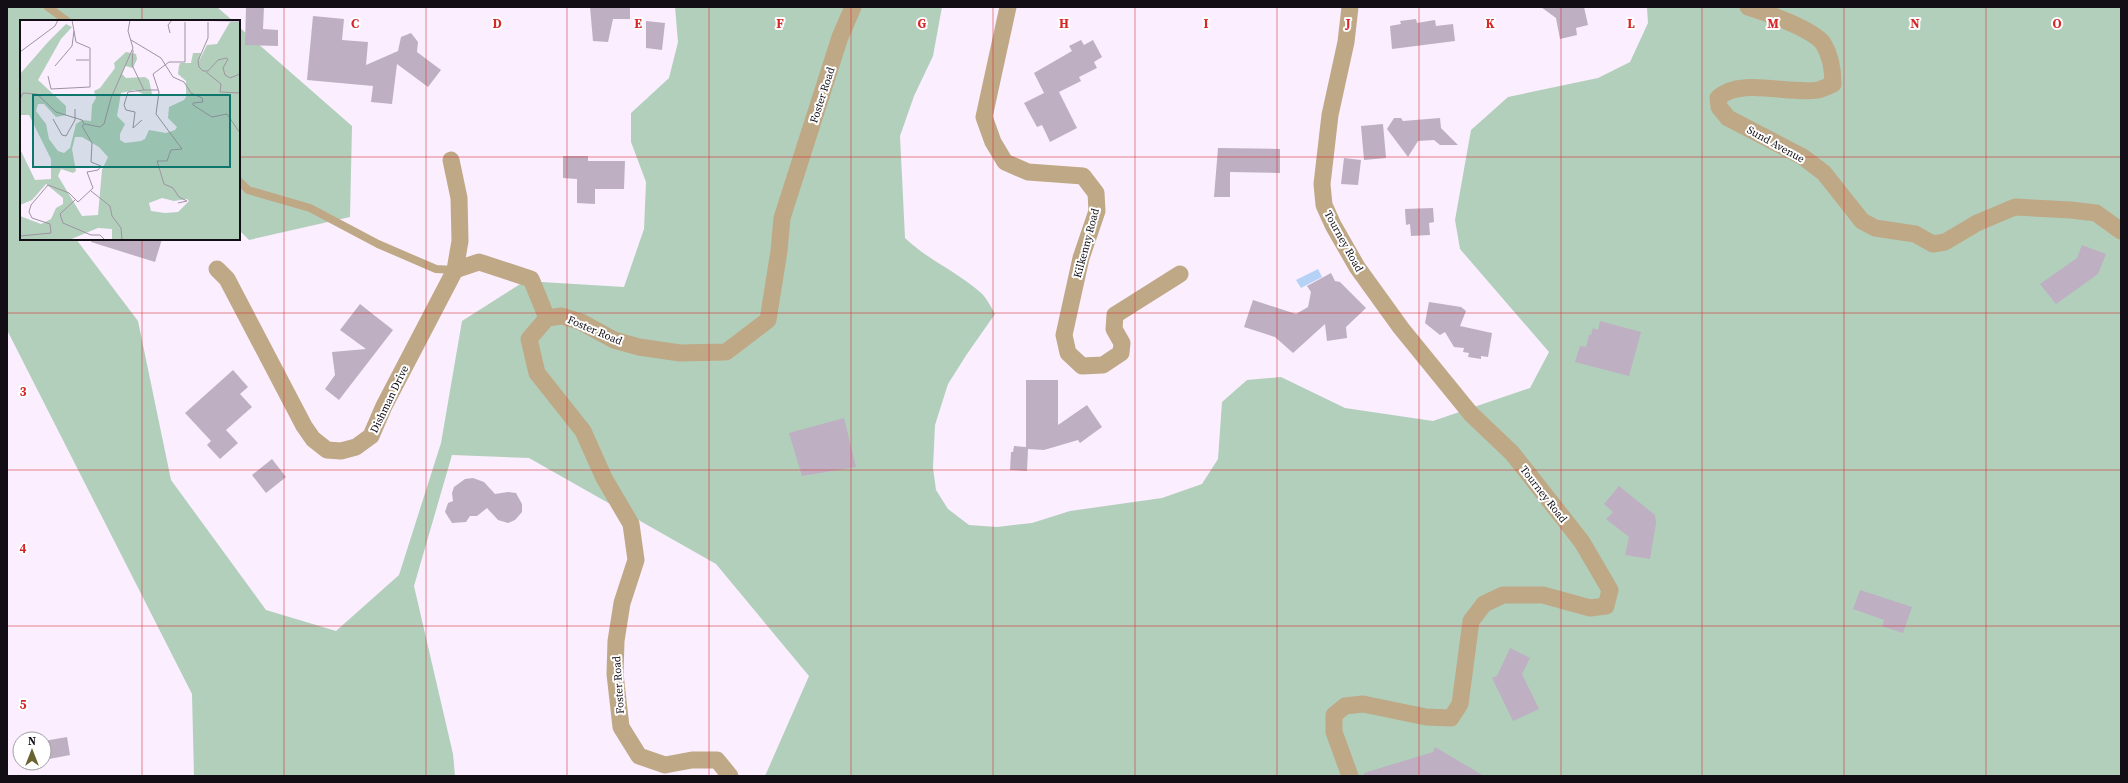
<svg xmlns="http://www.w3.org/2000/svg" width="2128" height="783" font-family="'Source Serif 4',serif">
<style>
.green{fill:#b2cfbc}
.water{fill:#b5d2f6}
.building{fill:#beafc2}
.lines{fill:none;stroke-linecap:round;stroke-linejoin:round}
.service{stroke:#bfa886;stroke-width:8}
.minor{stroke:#bfa886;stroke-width:17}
.grid{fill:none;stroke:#d62828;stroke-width:1;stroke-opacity:0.55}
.labels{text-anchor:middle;stroke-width:4;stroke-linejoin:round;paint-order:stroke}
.street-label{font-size:11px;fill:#130e15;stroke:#fff}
.inset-road{fill:none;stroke:#9e94a1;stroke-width:1}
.view{fill:#0f766e;fill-opacity:0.15;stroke:#0f766e;stroke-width:2}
.inset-edge{fill:none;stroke:#130e15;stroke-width:2}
.grid-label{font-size:13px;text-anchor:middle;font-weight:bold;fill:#d62828;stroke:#fff;stroke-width:4;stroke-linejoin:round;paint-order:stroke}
</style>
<rect width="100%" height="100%" fill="#fbeeff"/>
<g class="green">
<path d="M7 7H217L233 21H21V239H76L138 321 171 480 266 610 336 631 399 575 441 443 462 321 525 281 624 287 644 229 646 182 631 142V113L669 78 678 42 675 7H942L933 56 914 96 900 136 905 238C928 260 956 271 980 292 986 297 991 307 995 314L967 354 948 384 935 425 933 468 936 490 948 509 969 525 997 527 1032 523 1070 511 1162 498 1202 484 1218 459 1222 402 1247 380 1281 377 1345 408 1433 421 1530 388 1549 352 1460 249 1455 220 1471 130 1508 97 1598 78 1630 62 1648 23 1647 7H2121V776H765L809 676 716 564 529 458 452 455 414 586 453 754 455 776H194L192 694 7 330Z"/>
<polygon points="239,27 352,126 350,217 249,240 239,230"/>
</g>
<polygon class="water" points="1318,269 1322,277 1301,288 1296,280"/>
<g class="building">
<polygon points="246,7 264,7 263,29 278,30 278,46 245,45"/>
<polygon points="590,7 630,7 630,19 613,19 608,42 593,41"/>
<polygon points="1541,7 1584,7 1588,25 1576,28 1577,35 1560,39 1556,18"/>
<polygon points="313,16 344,19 342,40 368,42 366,65 398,51 401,37 411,33 418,42 417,52 441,70 428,87 397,64 392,104 371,102 373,86 307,80"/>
<polygon points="1416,19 1417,23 1435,20 1436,26 1453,24 1455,41 1392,49 1390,26 1401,24 1400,21"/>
<polygon points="646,21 665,23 662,50 646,48"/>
<polygon points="1081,40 1084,45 1093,40 1102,57 1094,62 1097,68 1079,77 1081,81 1059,92 1077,128 1050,142 1042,125 1037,127 1024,103 1044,93 1034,73 1072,51 1069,46"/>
<polygon points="1394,118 1401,118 1403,121 1440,118 1441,128 1458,145 1440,145 1434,140 1418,141 1408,157 1387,129"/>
<polygon points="1383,124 1386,158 1364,160 1361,126"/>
<polygon points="1218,148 1280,149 1280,173 1230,172 1230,197 1214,197"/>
<polygon points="563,156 588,156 588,161 625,161 624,189 595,189 595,204 577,203 577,179 563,178"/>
<polygon points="1344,158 1361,160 1358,185 1341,184"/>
<polygon points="1433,208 1434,222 1429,223 1430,235 1411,236 1410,224 1406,225 1405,209"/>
<polygon points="92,239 162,239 155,262 91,242"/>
<polygon points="2082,245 2106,254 2098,274 2056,304 2040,284 2077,258"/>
<polygon points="1331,273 1335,281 1340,282 1366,308 1346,327 1347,338 1327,341 1325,324 1293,353 1275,337 1244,327 1253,300 1296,314 1308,307 1311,292 1307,286"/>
<polygon points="1429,302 1461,307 1466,311 1460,326 1492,333 1488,357 1481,356 1481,359 1468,357 1469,353 1463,352 1464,348 1454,347 1445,332 1440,335 1425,323"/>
<polygon points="360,304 393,330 339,400 325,389 335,375 332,352 366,349 340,330"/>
<polygon points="1600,321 1641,332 1629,376 1575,362 1580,346 1586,347 1589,335 1591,335 1593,328 1598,330"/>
<polygon points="233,370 248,387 240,394 252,407 226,430 238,443 220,459 207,445 211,441 185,413"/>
<polygon points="1026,380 1058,380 1058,425 1087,405 1102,427 1080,443 1078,440 1044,450 1028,449 1027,471 1010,470 1011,452 1013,452 1014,446 1026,447"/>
<polygon points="844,418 856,467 802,476 789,433"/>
<polygon points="272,459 286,477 266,493 252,475"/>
<polygon points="473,478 484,482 495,494 508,492 516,493 522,504 522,512 515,520 508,523 498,520 487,508 477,516 470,516 466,522 452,523 445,512 448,503 453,501 452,493 454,487 465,479"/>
<polygon points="1619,486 1655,515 1656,523 1650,559 1625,555 1629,537 1606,519 1613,512 1604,504"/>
<polygon points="1860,590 1912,607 1903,633 1882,626 1884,620 1853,609"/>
<polygon points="1510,648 1530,658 1522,674 1539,709 1513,721 1492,678 1497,676"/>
<polygon points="67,737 70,755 44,760 44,741"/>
<polygon points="1435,747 1484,776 1364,776 1364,773 1433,752"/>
</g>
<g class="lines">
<g class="service">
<polyline points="48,7 67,21"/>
<polyline points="239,181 248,190 310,208 378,244 436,269 455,270"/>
</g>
<g class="minor">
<polyline points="1008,7 984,117 993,142 1005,162 1028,172 1083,176 1096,193 1097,211 1081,258 1064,335 1068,353 1082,366 1103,365 1121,353 1122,343 1114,329 1115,315 1180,274"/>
<path d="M1748 7C1765 12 1812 29 1823 43 1831 56 1833 70 1833 84 1828 86 1823 89 1818 90 1790 95 1740 77 1718 98L1719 107 1728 118 1803 157 1824 173 1862 221 1875 228 1915 234 1933 244 1945 242 1977 223 2015 207 2071 210 2096 213 2121 231"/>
<polyline points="217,269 227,279 304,426 313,439 327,450 341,451 356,447 371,436 384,406 455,270 460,241 459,198 451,160"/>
<polyline points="455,270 479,262 531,279 547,318"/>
<polyline points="730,776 717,760 692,760 665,765 639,756 621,727 615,674 616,641 622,603 636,560 631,524 604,478 583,431 537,373 529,339 547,318 562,316 581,322 614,340 639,347 680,353 726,352 768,320 779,251 782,218 840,37 853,7"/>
<polyline points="1350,776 1334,732 1334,715 1345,706 1363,704 1426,717 1451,718 1460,704 1471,621 1484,604 1503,595 1543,595 1590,608 1606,606 1610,590 1582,542 1512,453 1471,414 1401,328 1357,267 1333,225 1324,205 1322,184 1330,115 1346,42 1350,7"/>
</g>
</g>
<path class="grid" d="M142 7V21M284 7V776M426 7V776M567 7V776M709 7V776M851 7V776M993 7V776M1135 7V776M1277 7V776M1419 7V776M1561 7V776M1702 7V776M1844 7V776M1986 7V776M7 157H21M239 157H2121M142 239V776M7 313H2121M7 470H2121M7 626H2121"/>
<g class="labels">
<g class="street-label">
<text transform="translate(822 95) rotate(-72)" y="4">Foster Road</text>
<text transform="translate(1776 144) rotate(29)" y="4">Sund Avenue</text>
<text transform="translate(1344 241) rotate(61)" y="4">Tourney Road</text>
<text transform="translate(1086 243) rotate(-75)" y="4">Kilkenny Road</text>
<text transform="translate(595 330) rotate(23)" y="4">Foster Road</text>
<text transform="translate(389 399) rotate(-64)" y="4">Dishman Drive</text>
<text transform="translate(1544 494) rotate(52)" y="4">Tourney Road</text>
<text transform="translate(618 685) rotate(-94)" y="4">Foster Road</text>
</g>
</g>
<g transform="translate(20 20)">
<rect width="220" height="220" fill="#fbeeff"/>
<path d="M210 2H220V220H92V209L78 208 49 220H0V196L21 204 31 199 36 188 43 184V178L26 164 12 180 0 185V129L15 160 31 159V139L9 95H0V54L28 22 46 4 52 7 41 19 18 60 46 86V95L36 97 24 84H18L16 91 26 104 29 119 38 131 44 133 50 128 56 104 62 100 71 101 72 85 76 78 74 71 80 68 95 48 94 43 106 32 116 34 117 39 113 48 105 46 102 54 106 58 125 57 129 60 132 74H123L115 70 101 73 97 96 105 104 100 114V120L105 123 121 121 125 119 129 110 146 113 155 110 157 107 148 98 149 87 164 80 166 77V61L158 54 159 46 160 43H171L173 33H181L179 41 187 25 197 24ZM55 117H62L79 127 88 137 82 150 78 195 62 196 38 156 41 149 53 153 56 151 52 129ZM142 178 154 181 167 179 169 181 158 192 145 193 131 191 129 183Z" fill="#b2cfbc" fill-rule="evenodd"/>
<path class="inset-road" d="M161 0 220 1M188 2V18L178 41 179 47 183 51H188L198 40 206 38 208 39 203 48 205 55 210 58 220 54M150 13 148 5 152 0M111 20 141 38 153 57 164 62 171 73 182 78 183 82 173 83V85L192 97 207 94 220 113M113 30 112 45 124 70H138M0 32 35 6 38 0M56 40H69M35 46 52 26 54 11M186 52 201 64 200 72 220 73M28 56 31 69 70 67V28L56 22 52 0M0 79 3 73 17 74 36 92 62 100 64 104M33 99 42 115 46 116 55 100V89M122 100 113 108 115 92 106 90 104 85 108 72 124 70M71 171 90 186 92 196 101 208 102 220M55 180 40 194 43 203 71 215H80L85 220M158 183 167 181 159 177 153 168 144 164 137 141H147L151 130 162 129 136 94 139 72 133 54 149 42H165V2M0 216 31 213 30 204 12 198 9 192 11 185 28 165 49 173 58 182 73 168 67 152 78 150 81 146 71 142 72 123 62 106 65 104 80 107 84 104 91 78 113 28 108 11 110 0"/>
<path class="view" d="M13 75H210V147H13Z"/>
<rect width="220" height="220" class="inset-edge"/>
</g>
<g class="grid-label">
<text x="355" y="28">C</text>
<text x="497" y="28">D</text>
<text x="638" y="28">E</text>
<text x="780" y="28">F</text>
<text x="922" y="28">G</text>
<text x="1064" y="28">H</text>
<text x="1206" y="28">I</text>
<text x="1348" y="28">J</text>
<text x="1490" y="28">K</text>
<text x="1631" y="28">L</text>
<text x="1773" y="28">M</text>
<text x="1915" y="28">N</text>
<text x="2057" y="28">O</text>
<text x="23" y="396">3</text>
<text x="23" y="553">4</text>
<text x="23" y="709">5</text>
</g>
<rect width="2128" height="783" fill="none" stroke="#130e15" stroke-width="16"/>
<g transform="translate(32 751)"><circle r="19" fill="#ffffff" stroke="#a19fa1"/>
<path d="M0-3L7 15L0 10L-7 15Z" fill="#6a622f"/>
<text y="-6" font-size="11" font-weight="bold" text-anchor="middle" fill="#130e15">N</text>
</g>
</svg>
